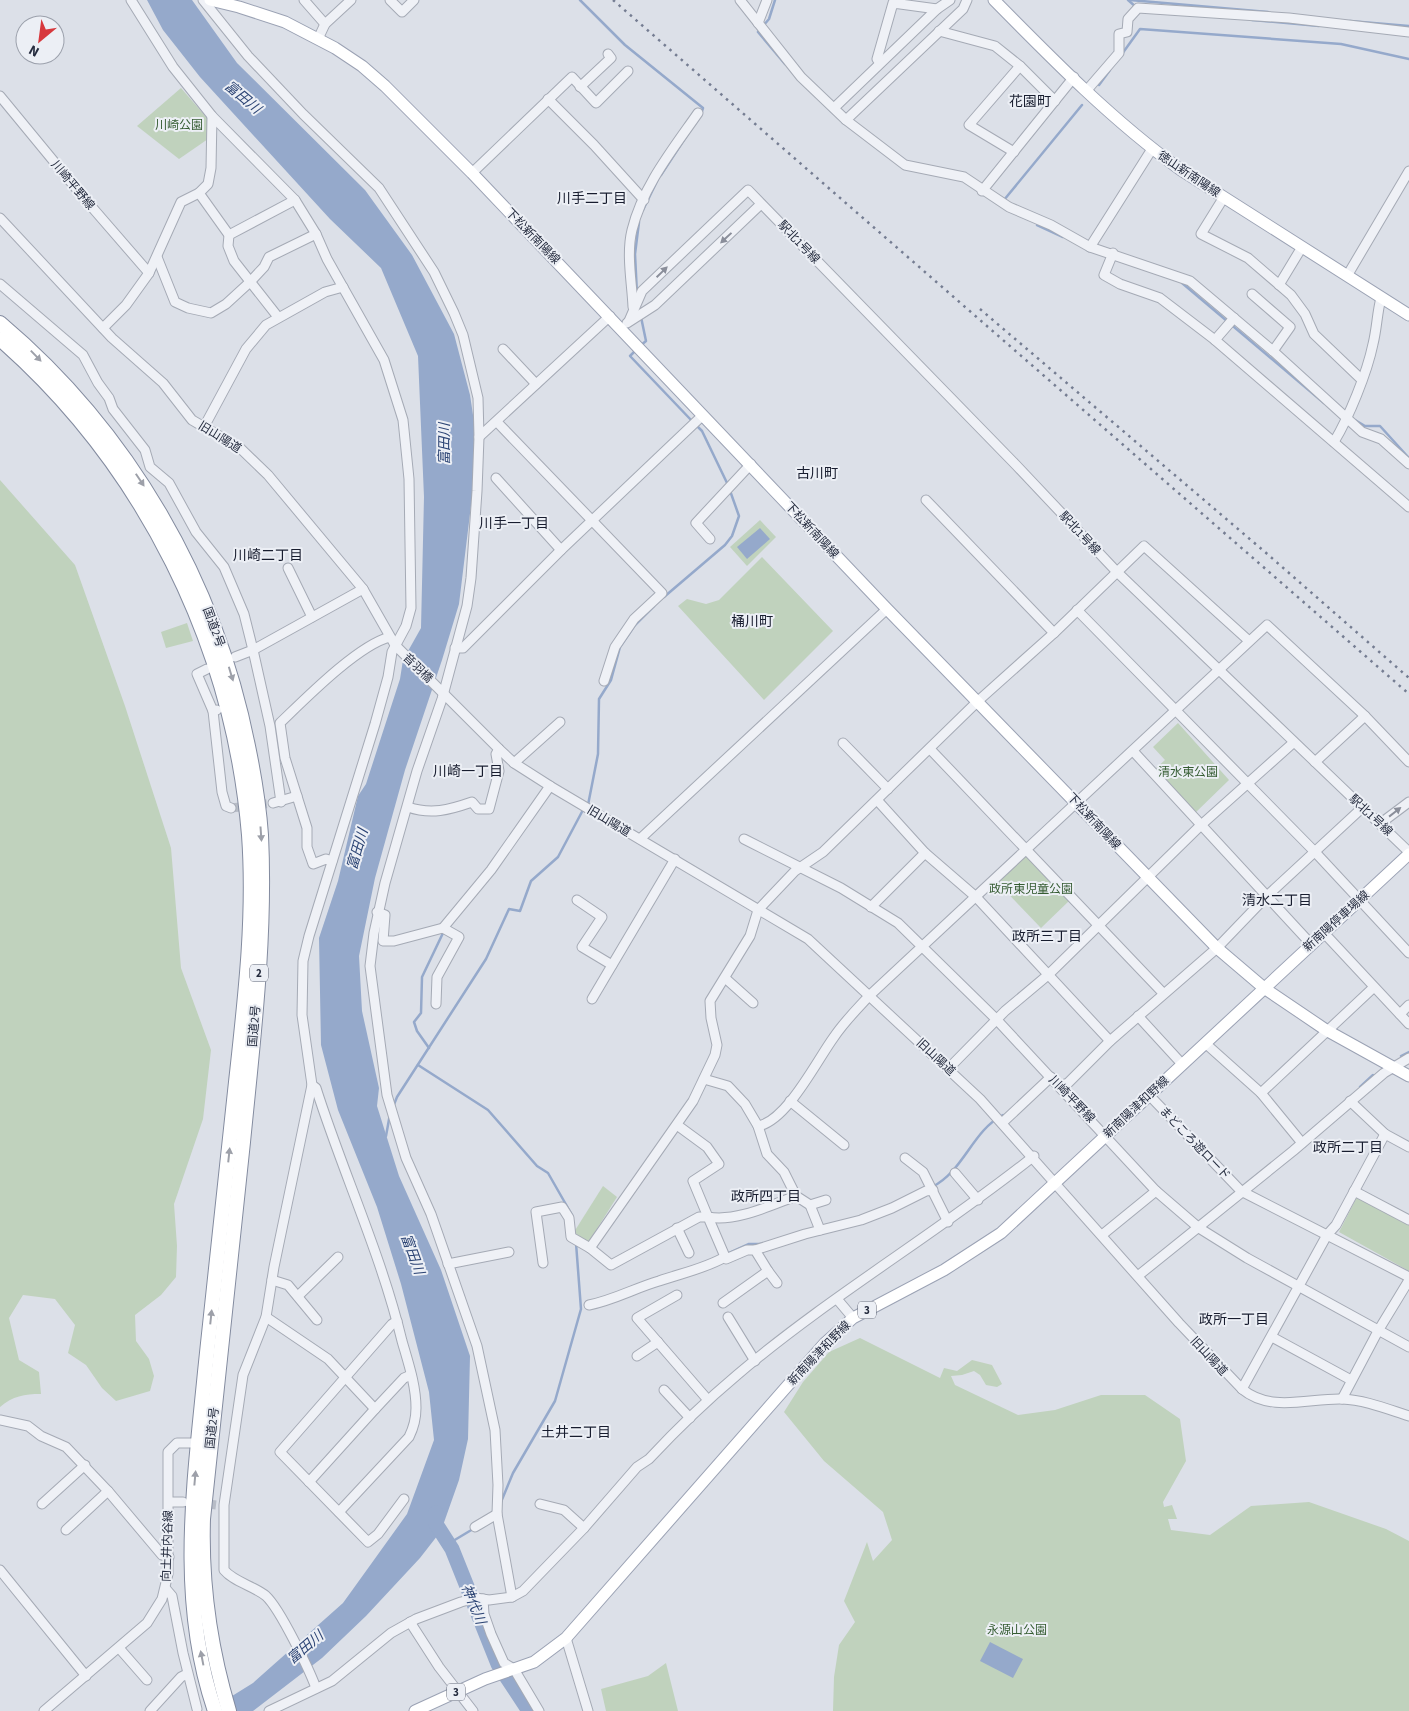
<svg xmlns="http://www.w3.org/2000/svg" width="1409" height="1711" font-family="'Source Sans 3','Noto Sans JP',sans-serif">
<style>
.green{fill:#c0d2bd}
.water{fill:#95a9cb}
.lines{fill:none;stroke-linecap:round;stroke-linejoin:round}
.stream{stroke:#95a9cb;stroke-width:2.5}
.river{stroke:#95a9cb;stroke-width:15}
.minor-tunnel{stroke:#b7bcc6;stroke-width:9;stroke-dasharray:9 4.5;stroke-linecap:butt}
.minor-casing{stroke:#a5aab5;stroke-width:11}
.major-casing{stroke:#9ba2b4;stroke-width:13}
.highway-casing{stroke:#838b9f;stroke-width:16}
.minor{stroke:#eff1f6;stroke-width:9}
.major{stroke:#fff;stroke-width:11}
.highway{stroke:#fff;stroke-width:14}
.rail{stroke:#757d92;stroke-width:2.5;stroke-dasharray:2.5 5;stroke-linecap:butt}
.oneway{fill:#8a8e9a}
.oneway2{fill:#9da0a9}
.labels{text-anchor:middle;stroke-width:4;stroke-linejoin:round;paint-order:stroke}
.shield{fill:#eceff5;stroke:#616676;stroke-width:1}
.shield-label{font-size:11px;font-weight:bold;fill:#252c3f}
.park-label{font-size:12px;fill:#355c32;stroke:#eceff5}
.street-label{font-size:12px;fill:#252c3f;stroke:#eceff5}
.water-label{font-size:14px;font-style:italic;fill:#2d4575;stroke:#eceff5}
.neighbourhood-label{font-size:14px;fill:#181d2f;stroke:#eceff5}
</style>
<rect width="100%" height="100%" fill="#dce0e8"/>
<g class="green">
<polygon points="181,88 207,118 208,139 179,159 137,126"/>
<path d="M0 480 75 565 125 706 171 848 181 968 211 1050 203 1119 174 1204 177 1246 176 1277 161 1295 135 1315 136 1341 149 1359 154 1376 150 1391 116 1401 102 1388 86 1365 68 1353 75 1325 55 1299 23 1295 9 1318 19 1360 39 1372 41 1394C24 1394 13 1396 0 1407Z"/>
<polygon points="760,520 776,537 747,566 730,547"/>
<polygon points="762,557 833,631 764,700 678,606 687,599 706,604 719,600"/>
<polygon points="187,623 193,641 166,648 161,632"/>
<polygon points="1178,723 1229,780 1193,815 1153,771 1165,760 1153,747"/>
<polygon points="1025,854 1070,900 1041,928 996,881"/>
<polygon points="603,1186 617,1197 588,1243 574,1232"/>
<polygon points="1358,1195 1409,1223 1409,1271 1339,1232"/>
<polygon points="860,1338 940,1378 944,1368 957,1371 972,1360 992,1365 1002,1384 997,1387 986,1385 980,1375 974,1371 962,1375 951,1376 955,1385 1018,1415 1055,1410 1101,1395 1145,1395 1180,1419 1186,1461 1163,1502 1164,1507 1172,1505 1177,1519 1168,1519 1171,1530 1210,1535 1251,1506 1309,1502 1386,1529 1409,1541 1409,1711 833,1711 834,1677 839,1645 855,1622 844,1601 867,1542 873,1561 892,1540 883,1512 824,1461 784,1412 803,1382 829,1352"/>
<polygon points="666,1663 678,1711 606,1711 601,1689 648,1676"/>
</g>
<g class="water">
<polygon points="147,0 192,0 237,63 365,190 412,255 454,334 470,395 478,448 459,604 442,660 405,770 375,878 359,956 362,1011 379,1088 377,1106 399,1176 441,1270 470,1356 468,1439 459,1480 441,1531 420,1558 366,1616 322,1658 253,1711 208,1711 253,1683 343,1603 407,1514 434,1440 429,1392 401,1284 377,1207 338,1110 321,1045 319,938 338,881 358,796 366,784 400,679 403,660 421,628 424,497 418,356 381,268 330,219 200,77 163,30"/>
<polygon points="760,528 770,539 747,559 737,547"/>
<polygon points="990,1642 1023,1659 1013,1678 980,1661"/>
</g>
<g class="lines">
<g class="stream">
<polyline points="580,0 625,45 703,108 701,114"/>
<polyline points="1128,0 1136,7"/>
<polyline points="1130,0 1268,12"/>
<polyline points="1252,20 1319,26"/>
<polyline points="1350,21 1409,26"/>
<polyline points="763,26 769,19 775,0"/>
<polyline points="760,30 758,32 785,64"/>
<polyline points="1122,54 1140,29 1341,44 1409,59"/>
<polyline points="1099,85 1110,70"/>
<polyline points="661,175 691,129"/>
<polyline points="1004,200 1082,105"/>
<polyline points="643,210 658,179"/>
<polyline points="1037,225 1063,237"/>
<polyline points="1182,283 1324,403"/>
<polyline points="637,294 635,254 639,222"/>
<polyline points="640,346 646,341 641,317"/>
<polyline points="636,350 630,356 692,421"/>
<polyline points="1355,420 1365,426 1380,426 1409,458"/>
<polyline points="664,597 725,545 732,536 739,516 728,485 702,431 696,425"/>
<polyline points="588,805 598,754 599,699 611,680 620,647 635,625 654,606"/>
<polyline points="429,1048 417,1031 414,1022 421,1013 422,977 443,933"/>
<polyline points="1401,1056 1409,1052"/>
<polyline points="418,1065 488,1110 537,1166 548,1173 572,1215"/>
<polyline points="1360,1087 1373,1075"/>
<polyline points="393,1107 397,1097 486,959 509,909 520,911 531,881 558,857 584,808"/>
<polyline points="386,1136 390,1114"/>
<path d="M932 1187C964 1171 972 1131 1003 1115"/>
<polyline points="727,1254 749,1244 762,1244"/>
<polyline points="501,1502 513,1473 555,1401 581,1309 576,1243"/>
<polyline points="448,1544 473,1529"/>
</g>
<polyline class="river" points="436,1513 436,1524 452,1549 498,1664 529,1711"/>
<g class="minor-tunnel">
<polyline points="231,808 273,803"/>
<polyline points="199,1503 216,1505"/>
</g>
<defs>
<g id="minor">
<path d="M131 0 173 67 212 116 295 200 316 234 327 259 384 360 403 420 409 479 411 608 406 626 392 652 388 677 375 724 309 936 303 961 302 1015 312 1085 274 1267 266 1317 243 1375 224 1505V1570C234 1582 254 1586 266 1596 280 1609 309 1669 316 1688"/>
<polyline points="203,0 248,56 303,114 379,188 434,272 454,313 463,335 478,398 479,437 477,491 471,578 467,606 442,699 417,771 385,883 374,933 370,966 387,1095 406,1158 431,1214 477,1346 495,1430 498,1485 497,1514 512,1597"/>
<polyline points="304,0 325,24"/>
<polyline points="390,0 402,12 414,0"/>
<polyline points="740,0 801,77 846,120 905,165 964,177 1009,207 1051,225 1090,247 1190,281 1273,351 1362,432 1381,439 1409,464"/>
<polyline points="758,23 767,0"/>
<polyline points="939,31 995,46 1020,66 1055,101"/>
<polyline points="318,39 325,24 351,0"/>
<polyline points="880,63 877,59 893,3 937,9"/>
<polyline points="580,87 611,58 608,54"/>
<polyline points="1087,90 1119,53 1119,34 1127,32 1128,19 1138,8 1289,18 1409,32"/>
<polyline points="0,96 84,198 149,273"/>
<polyline points="548,99 594,145 644,200"/>
<polyline points="834,108 937,9 950,0"/>
<polyline points="846,120 963,9 967,0"/>
<polyline points="1014,152 969,125 1020,66"/>
<polyline points="472,173 572,77 596,103 628,71"/>
<polyline points="982,191 1074,77"/>
<polyline points="199,193 229,235 228,246 234,261 278,317"/>
<polyline points="1224,197 1201,234 1248,258 1291,295 1305,314 1314,334 1361,379"/>
<path d="M0 218 112 338 163 383 192 420 240 448 268 475 363 589 395 645 499 749 514 763 550 786 808 939 980 1099 1179 1323 1242 1389C1271 1413 1309 1398 1342 1399 1365 1400 1387 1409 1409 1416"/>
<polyline points="229,235 295,200"/>
<polyline points="1090,247 1152,149"/>
<polyline points="1113,253 1104,275 1120,284 1160,298 1215,340 1409,507"/>
<polyline points="157,257 175,302 188,308 211,313 226,304 250,282 264,267 269,257 316,234"/>
<polyline points="1347,276 1409,171"/>
<polyline points="0,284 83,355 98,383 109,398 113,409 145,450 150,467 169,483 196,532 224,567 244,614 253,650 270,726 281,802"/>
<polyline points="1279,285 1302,247"/>
<polyline points="1252,294 1290,327 1273,351"/>
<path d="M633 307C632 283 626 254 632 230 643 186 673 149 698 113"/>
<polyline points="629,321 642,291 748,190 1016,465 1117,572 1409,852"/>
<polyline points="627,323 655,305 761,204"/>
<polyline points="103,328 126,305 149,273 181,202 199,193 208,184 211,168 212,116"/>
<polyline points="1215,340 1234,318"/>
<polyline points="503,349 536,384"/>
<polyline points="497,422 662,593 634,619 615,647 604,681"/>
<polyline points="204,427 246,349 266,325 325,292 343,287"/>
<polyline points="479,437 610,316"/>
<path d="M1334 442C1349 417 1367 373 1373 344 1377 328 1377 313 1381 298"/>
<polyline points="496,478 561,550"/>
<polyline points="926,500 1054,633"/>
<polyline points="710,539 696,523 751,464"/>
<polyline points="288,568 312,617"/>
<polyline points="1077,610 1315,852 1409,953"/>
<polyline points="455,648 463,648 561,550 703,415"/>
<polyline points="235,657 253,650 363,589"/>
<polyline points="207,669 197,674 213,711 217,710"/>
<polyline points="213,711 222,792 226,806 231,808"/>
<polyline points="843,743 888,789"/>
<polyline points="930,749 1163,993"/>
<polyline points="1133,751 1311,944"/>
<polyline points="1315,762 1365,716"/>
<polyline points="514,763 560,722"/>
<polyline points="877,800 925,853 976,897 1110,1041"/>
<polyline points="273,803 297,796"/>
<path d="M408 807C431 815 449 810 472 802L478 809H489L499 771 496 754 499 749"/>
<polyline points="1381,823 1409,802"/>
<polyline points="640,839 887,609"/>
<polyline points="744,839 841,888 898,923 996,1019 1156,1191 1199,1228 1247,1258 1409,1347"/>
<path d="M332 861 326 859 313 864 307 847V828L285 758 280 723C305 699 358 645 390 637"/>
<polyline points="577,900 602,917 582,947 612,965"/>
<polyline points="871,907 925,853"/>
<polyline points="377,912 385,915 383,941 394,941 443,928 491,870 550,786"/>
<polyline points="1324,933 1409,1024"/>
<polyline points="725,978 753,1003"/>
<polyline points="592,999 675,859"/>
<polyline points="436,1004 437,977 459,937 443,928"/>
<polyline points="1400,1014 1409,1005"/>
<polyline points="1138,1016 1182,1064"/>
<polyline points="1205,1043 1261,1093 1302,1143"/>
<polyline points="949,1068 1005,1011 1048,975 1200,826 1293,743"/>
<path d="M312 1085 316 1088C343 1173 381 1254 402 1341 408 1362 416 1385 416 1408 416 1419 414 1427 409 1437L339 1512"/>
<polyline points="1060,1086 1068,1083 1110,1041 1217,948 1267,896 1362,808"/>
<polyline points="1261,1093 1373,988"/>
<polyline points="1149,1095 1241,1191 1409,1277"/>
<polyline points="790,1101 844,1145"/>
<polyline points="1350,1101 1385,1134 1409,1147"/>
<polyline points="1002,1123 1051,1077"/>
<path d="M677 1125 707 1147 719 1164 693 1181 708 1217C736 1222 769 1206 796 1196L784 1172 767 1154 758 1126 745 1104 728 1086 704 1079"/>
<path d="M758 1126C787 1121 817 1060 834 1037 844 1022 857 1009 869 996L1267 625 1365 716 1409 762"/>
<polyline points="905,1158 923,1172 948,1222"/>
<polyline points="955,1173 978,1200"/>
<polyline points="1354,1191 1409,1220"/>
<polyline points="796,1196 810,1205 820,1230"/>
<polyline points="810,1205 826,1200"/>
<polyline points="677,1228 689,1253"/>
<polyline points="1102,1235 1156,1191"/>
<polyline points="590,1248 693,1101 715,1055 717,1045 711,1018 710,1001 750,936 758,910 795,871 823,852 978,701 1054,633 1144,546 1248,640"/>
<polyline points="755,1250 805,1234 861,1220 892,1208 926,1191 933,1190"/>
<polyline points="543,1263 536,1212 562,1207 569,1218 571,1237 590,1248 611,1265 699,1217 708,1217 726,1259 747,1250 755,1250 768,1271 723,1303"/>
<polyline points="448,1264 509,1252"/>
<polyline points="768,1271 777,1283"/>
<polyline points="1139,1275 1293,1151 1384,1073 1409,1058"/>
<polyline points="272,1280 288,1285 317,1320"/>
<polyline points="677,1295 637,1318 708,1400"/>
<polyline points="298,1296 338,1257"/>
<polyline points="837,1299 853,1318"/>
<path d="M589 1305C614 1300 635 1288 659 1281 682 1273 704 1269 725 1257"/>
<polyline points="266,1317 328,1359 375,1409"/>
<polyline points="728,1317 755,1361"/>
<polyline points="397,1321 392,1324 280,1452 368,1542 378,1534 404,1499"/>
<polyline points="1272,1337 1351,1380"/>
<polyline points="637,1356 658,1342"/>
<polyline points="1242,1389 1327,1235 1336,1225 1385,1134"/>
<polyline points="664,1390 690,1418"/>
<polyline points="1342,1399 1378,1331 1409,1280"/>
<polyline points="0,1420 28,1426 41,1436 66,1447 108,1491 162,1555 169,1557"/>
<polyline points="309,1482 375,1409 404,1378 411,1375"/>
<polyline points="169,1502 183,1502"/>
<polyline points="42,1504 85,1465"/>
<polyline points="540,1504 564,1510 584,1528"/>
<polyline points="475,1527 497,1514"/>
<polyline points="66,1530 108,1491"/>
<polyline points="0,1570 86,1676"/>
<polyline points="166,1589 172,1596 183,1653 197,1709"/>
<polyline points="483,1599 484,1614 491,1634 504,1663 514,1669 539,1711"/>
<polyline points="410,1622 439,1667 473,1711"/>
<polyline points="566,1638 588,1711"/>
<polyline points="119,1648 147,1680"/>
<polyline points="44,1711 147,1623 162,1599 168,1574 168,1452 177,1443 198,1443"/>
<polyline points="150,1711 181,1677 187,1674"/>
<path d="M269 1711 332 1681 391 1633 416 1619 461 1602 476 1598 489 1600 512 1597 523 1591 584 1528 637 1467 649 1459C677 1429 706 1401 737 1375 831 1295 938 1233 1034 1156"/>
</g>
<g id="major">
<polyline points="210,0 239,7 285,22 335,48 362,66 385,86 472,173 887,609 1217,948 1264,988 1326,1030 1409,1076"/>
<path d="M994 0C1053 60 1113 121 1181 170L1409 315"/>
<polyline points="415,1711 485,1679 534,1662 566,1638 825,1343 853,1318 944,1270 1001,1233 1409,854"/>
</g>
<g id="highway">
<path d="M0 323C129 432 215 581 248 746 254 775 259 806 261 835 266 938 253 1040 243 1142 230 1268 216 1393 203 1519 201 1585 210 1648 229 1711"/>
<path d="M0 339C144 465 233 644 249 835 255 917 245 1000 236 1082 226 1178 215 1275 205 1372 194 1485 177 1601 215 1711"/>
</g>
</defs>
<use href="#minor" class="minor-casing"/>
<use href="#major" class="major-casing"/>
<use href="#highway" class="highway-casing"/>
<use href="#minor" class="minor"/>
<use href="#major" class="major"/>
<use href="#highway" class="highway"/>
<g class="rail">
<polyline points="613,0 1409,694"/>
<polyline points="980,309 1265,552 1409,678"/>
</g>
</g>
<defs><path id="oneway-solid" d="M-6-.8H1V-3.2L6.5 0L1 3.2V.8H-6Z" transform="scale(1.25)"/></defs>
<g class="oneway">
<use href="#oneway-solid" transform="translate(726 238) rotate(137)"/>
<use href="#oneway-solid" transform="translate(662 272) rotate(-44)"/>
<use href="#oneway-solid" transform="translate(1395 812) rotate(-38)"/>
</g>
<g class="oneway2">
<use href="#oneway-solid" transform="translate(36 356) rotate(46)"/>
<use href="#oneway-solid" transform="translate(140 480) rotate(56)"/>
<use href="#oneway-solid" transform="translate(231 674) rotate(73)"/>
<use href="#oneway-solid" transform="translate(261 834) rotate(86)"/>
<use href="#oneway-solid" transform="translate(229 1155) rotate(-84)"/>
<use href="#oneway-solid" transform="translate(211 1317) rotate(-84)"/>
<use href="#oneway-solid" transform="translate(195 1478) rotate(-85)"/>
<use href="#oneway-solid" transform="translate(202 1658) rotate(-101)"/>
</g>
<g class="labels">
<g class="shield">
<rect x="250" y="964.5" width="18" height="17" rx="4"/>
<rect x="858" y="1301.5" width="18" height="17" rx="4"/>
<rect x="447" y="1683.5" width="18" height="17" rx="4"/>
</g>
<g class="shield-label">
<text x="259" y="977">2</text>
<text x="867" y="1314">3</text>
<text x="456" y="1696">3</text>
</g>
<g class="park-label">
<text x="179" y="129">川崎公園</text>
<text x="1188" y="776">清水東公園</text>
<text x="1031" y="893">政所東児童公園</text>
<text x="1017" y="1634">永源山公園</text>
</g>
<g class="street-label">
<text transform="translate(1189 174) rotate(34)" y="4">徳山新南陽線</text>
<text transform="translate(73 185) rotate(50)" y="4">川崎平野線</text>
<text transform="translate(533 236) rotate(46)" y="4">下松新南陽線</text>
<text transform="translate(799 242) rotate(46)" y="4">駅北1号線</text>
<text transform="translate(220 437) rotate(32)" y="4">旧山陽道</text>
<text transform="translate(812 530) rotate(47)" y="4">下松新南陽線</text>
<text transform="translate(1080 533) rotate(47)" y="4">駅北1号線</text>
<text transform="translate(214 627) rotate(70)" y="4">国道2号</text>
<text transform="translate(418 668) rotate(44)" y="4">音羽橋</text>
<text transform="translate(1371 815) rotate(43)" y="4">駅北1号線</text>
<text transform="translate(609 821) rotate(31)" y="4">旧山陽道</text>
<text transform="translate(1094 821) rotate(47)" y="4">下松新南陽線</text>
<text transform="translate(1336 921) rotate(-42)" y="4">新南陽停車場線</text>
<text transform="translate(254 1026) rotate(-85)" y="4">国道2号</text>
<text transform="translate(936 1057) rotate(43)" y="4">旧山陽道</text>
<text transform="translate(1072 1099) rotate(46)" y="4">川崎平野線</text>
<text transform="translate(1136 1107) rotate(-43)" y="4">新南陽津和野線</text>
<text transform="translate(1195 1143) rotate(46)" y="4">まどころ遊ロード</text>
<text transform="translate(819 1353) rotate(-46)" y="4">新南陽津和野線</text>
<text transform="translate(1209 1356) rotate(47)" y="4">旧山陽道</text>
<text transform="translate(212 1428) rotate(-84)" y="4">国道2号</text>
<text transform="translate(167 1546) rotate(-88)" y="4">向土井内谷線</text>
</g>
<g class="water-label">
<text transform="translate(243 97) rotate(40)" y="5">富田川</text>
<text transform="translate(444 444) rotate(-90)" y="5">富田川</text>
<text transform="translate(357 849) rotate(-74)" y="5">富田川</text>
<text transform="translate(413 1254) rotate(70)" y="5">富田川</text>
<text transform="translate(474 1604) rotate(68)" y="5">神代川</text>
<text transform="translate(305 1647) rotate(-40)" y="5">富田川</text>
</g>
<g class="neighbourhood-label">
<text x="1030" y="106">花園町</text>
<text x="592" y="203">川手二丁目</text>
<text x="817" y="478">古川町</text>
<text x="514" y="528">川手一丁目</text>
<text x="268" y="560">川崎二丁目</text>
<text x="752" y="626">桶川町</text>
<text x="468" y="776">川崎一丁目</text>
<text x="1277" y="905">清水二丁目</text>
<text x="1047" y="941">政所三丁目</text>
<text x="1348" y="1152">政所二丁目</text>
<text x="766" y="1201">政所四丁目</text>
<text x="1234" y="1324">政所一丁目</text>
<text x="576" y="1437">土井二丁目</text>
</g>
</g>
<g transform="translate(40 40) rotate(209)"><circle r="24" fill="#eceff5" stroke="#9ca1ac"/>
<path d="M0-4L9 19L0 12L-9 19Z" fill="#d7383d"/>
<text y="-8" font-size="14" font-weight="bold" text-anchor="middle" fill="#252c3f">N</text>
</g>
</svg>
